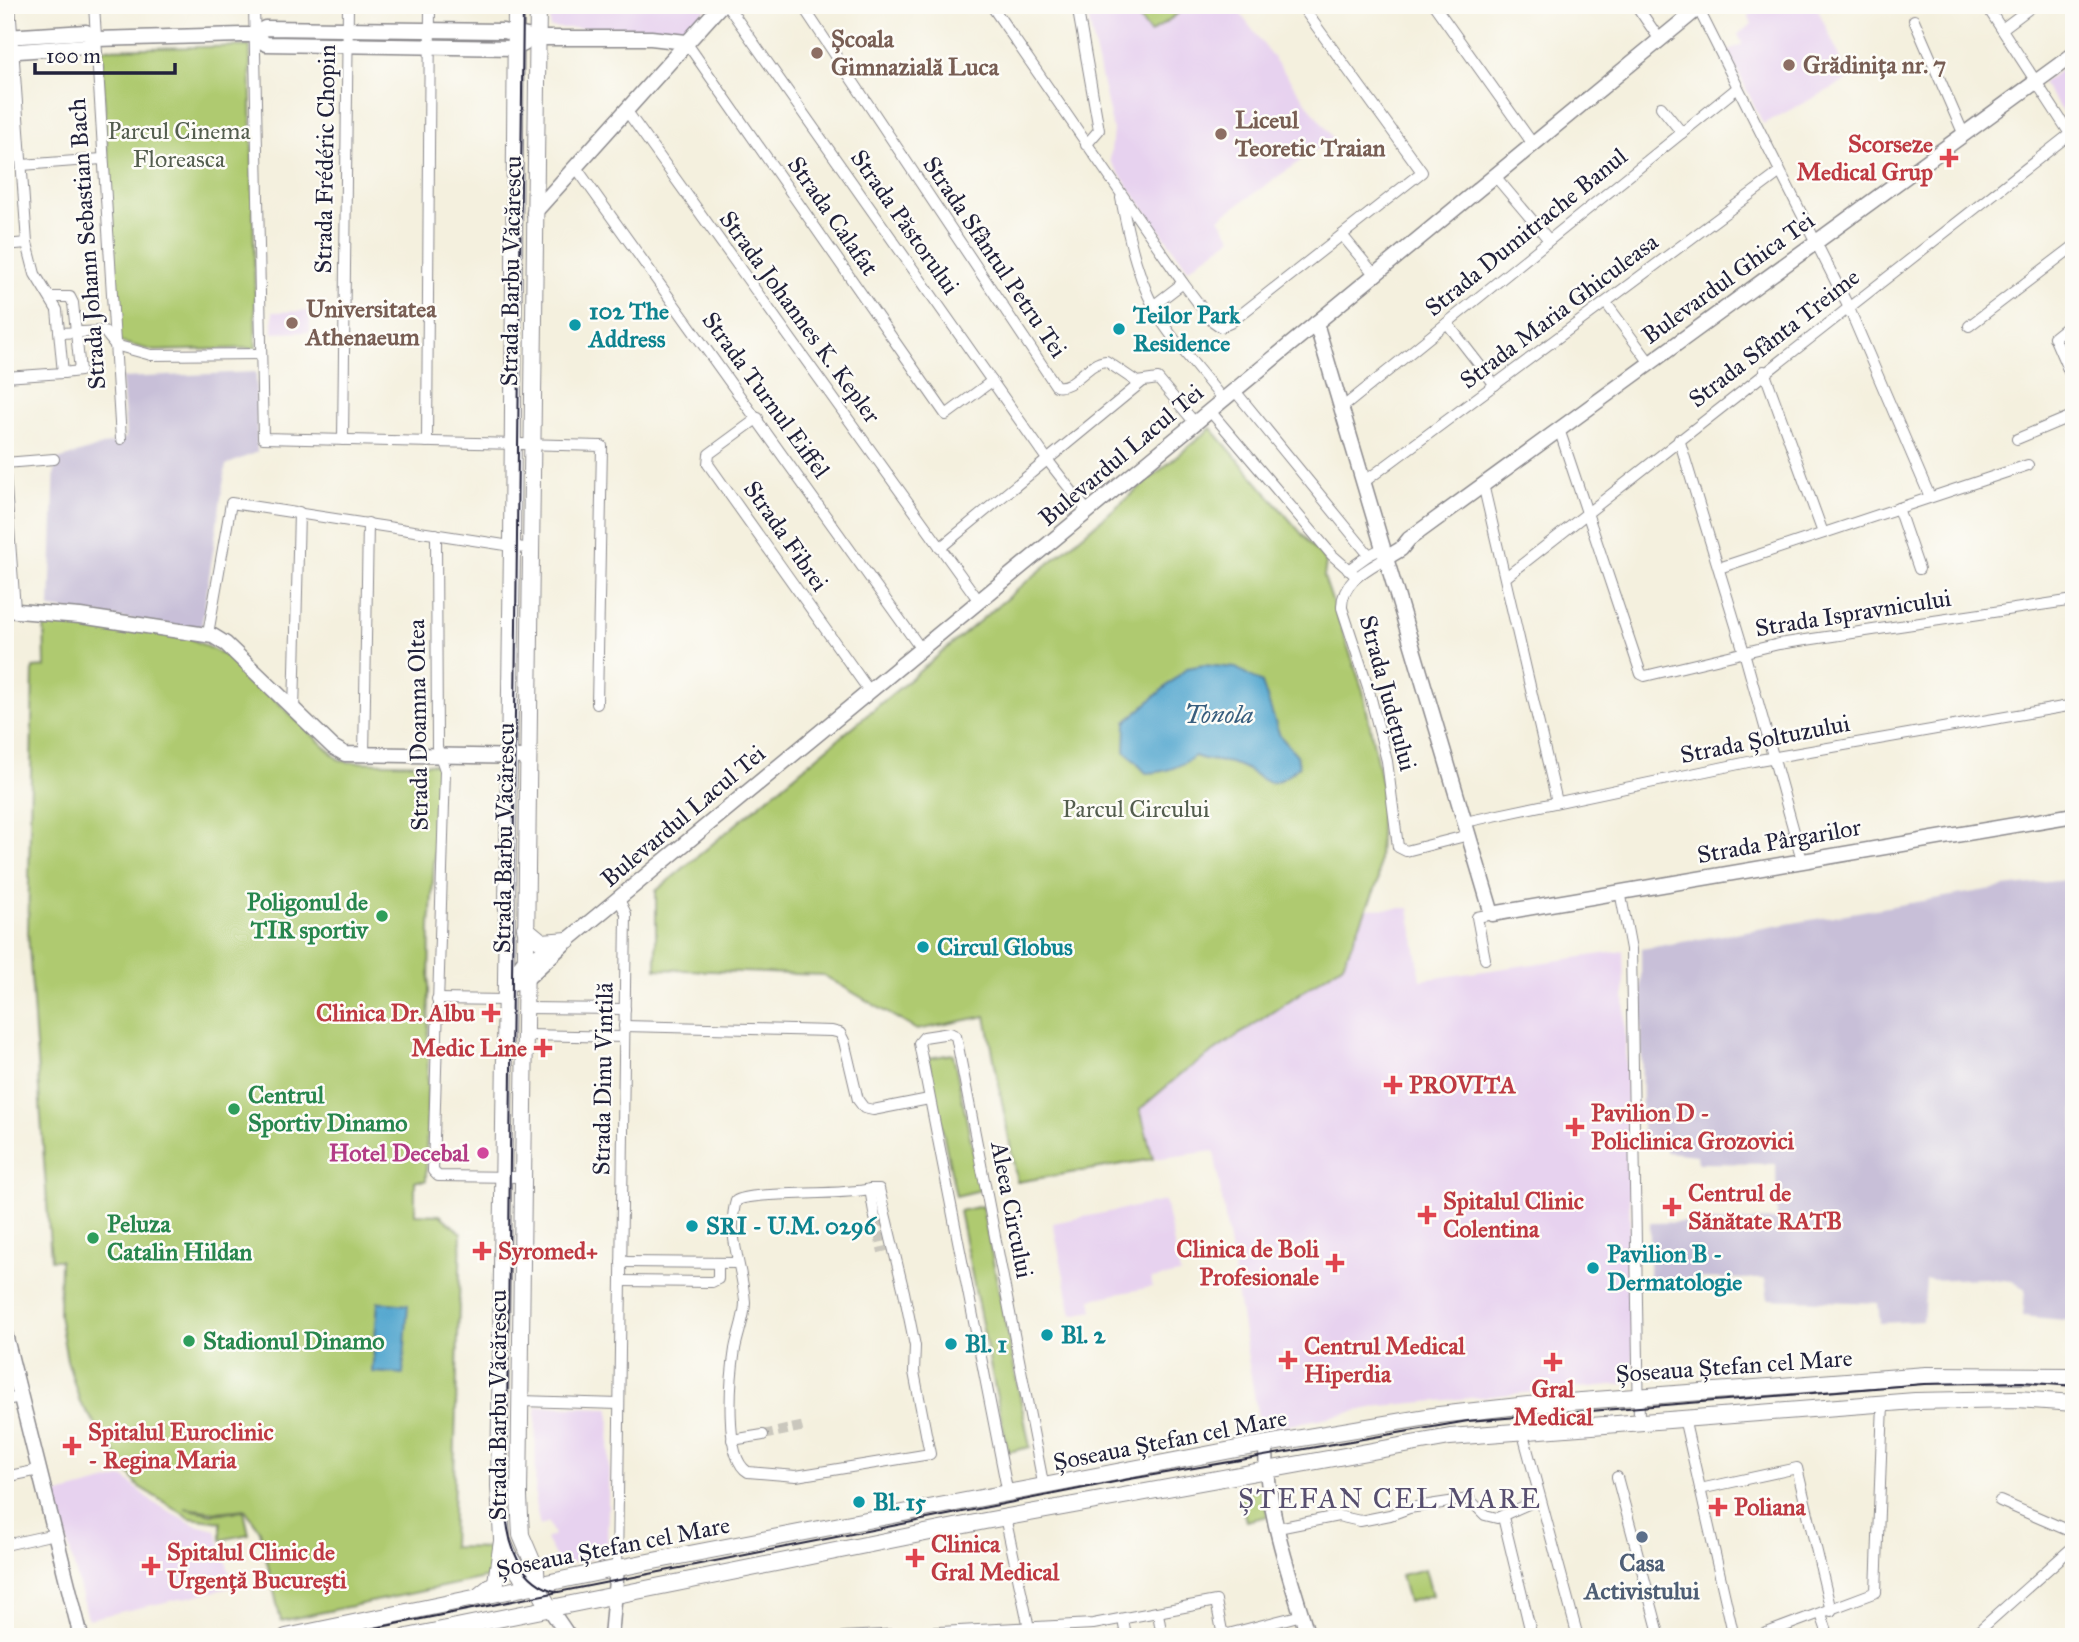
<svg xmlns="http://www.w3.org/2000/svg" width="2079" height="1642" font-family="'IM FELL Great Primer',serif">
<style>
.built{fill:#e7d2ef}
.industrial{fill:#c8bfd8}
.green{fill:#afca70;stroke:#687656;stroke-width:2}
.water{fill:#54a7cf;stroke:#3b6485;stroke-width:2}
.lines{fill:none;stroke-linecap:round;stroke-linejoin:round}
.street-tunnel{stroke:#cac7bd;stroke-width:10;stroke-dasharray:10 5;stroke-linecap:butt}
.street-casing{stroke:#8b898c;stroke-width:12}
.secondary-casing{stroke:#8b898c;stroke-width:17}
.primary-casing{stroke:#8b898c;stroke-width:18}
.street{stroke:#fff;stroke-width:10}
.secondary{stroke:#fff;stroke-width:14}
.primary{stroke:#fff;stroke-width:16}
.tram{stroke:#22223b;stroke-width:2}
.education-dot{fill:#8d6e63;stroke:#fdfcf7;stroke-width:2.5}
.health-dot{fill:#e0444e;stroke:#fdfcf7;stroke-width:2.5}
.culture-dot{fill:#0f9aa8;stroke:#fdfcf7;stroke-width:2.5}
.leisure-dot{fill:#2e9e5b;stroke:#fdfcf7;stroke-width:2.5}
.hotel-dot{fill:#d1479c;stroke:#fdfcf7;stroke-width:2.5}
.service-dot{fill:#5c6f8a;stroke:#fdfcf7;stroke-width:2.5}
.labels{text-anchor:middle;stroke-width:5;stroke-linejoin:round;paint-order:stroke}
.education-label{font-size:24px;font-weight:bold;fill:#785e54;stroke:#fdfcf7;text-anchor:start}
.park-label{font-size:24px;fill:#535d4e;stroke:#fdfcf7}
.health-label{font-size:24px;font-weight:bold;fill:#be3a42;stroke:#fdfcf7;text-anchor:start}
.street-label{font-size:24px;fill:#22223b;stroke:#fdfcf7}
.culture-label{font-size:24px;font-weight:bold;fill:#0d838f;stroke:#fdfcf7;text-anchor:start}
.leisure-label{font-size:24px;font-weight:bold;fill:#27864d;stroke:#fdfcf7;text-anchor:start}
.hotel-label{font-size:24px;font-weight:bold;fill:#b23c85;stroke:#fdfcf7;text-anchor:end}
.service-label{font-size:24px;font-weight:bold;fill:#4e5e75;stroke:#fdfcf7}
.water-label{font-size:26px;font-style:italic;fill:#385e7e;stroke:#fdfcf7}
.quarter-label{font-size:28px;letter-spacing:2px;fill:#574f6f;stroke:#fdfcf7}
</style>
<rect width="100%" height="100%" fill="#fdfcf7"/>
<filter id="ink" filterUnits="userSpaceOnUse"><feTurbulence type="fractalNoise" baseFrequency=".0143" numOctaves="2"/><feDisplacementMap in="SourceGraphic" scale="14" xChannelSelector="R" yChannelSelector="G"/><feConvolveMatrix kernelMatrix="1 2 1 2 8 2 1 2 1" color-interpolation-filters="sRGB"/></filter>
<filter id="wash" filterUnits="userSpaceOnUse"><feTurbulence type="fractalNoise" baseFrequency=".00686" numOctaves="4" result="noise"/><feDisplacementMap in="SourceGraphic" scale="28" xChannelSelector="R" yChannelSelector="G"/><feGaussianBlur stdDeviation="1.57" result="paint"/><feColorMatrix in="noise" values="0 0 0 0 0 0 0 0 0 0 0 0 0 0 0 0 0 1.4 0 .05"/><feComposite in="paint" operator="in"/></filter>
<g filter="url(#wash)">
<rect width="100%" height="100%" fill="#f4f0de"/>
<g class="built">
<polygon points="550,5 709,5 689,28 550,28"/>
<polygon points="1105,5 1234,5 1333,138 1219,218 1232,238 1188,269 1110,161 1113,130 1088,17"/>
<polygon points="1760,5 1816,5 1850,79 1763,124 1728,51 1742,44 1738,34 1752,24 1748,15"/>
<polygon points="2074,61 2074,127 2042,83"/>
<polygon points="310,311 310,332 273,333 273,312"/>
<polygon points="1409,908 1421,980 1623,951 1634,1383 1381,1406 1260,1431 1214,1151 1153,1159 1140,1109 1181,1074 1343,964 1366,909"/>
<polygon points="1165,1201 1180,1274 1151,1279 1152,1287 1091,1299 1093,1311 1072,1315 1053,1223"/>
<polygon points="536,1406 610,1408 607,1551 604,1556 565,1564 555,1556 546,1539 554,1535 548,1522 540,1526 535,1503"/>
<polygon points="124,1477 152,1502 195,1525 216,1530 234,1587 88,1619 55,1495"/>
</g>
<g class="industrial">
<polygon points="256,372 257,452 226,465 201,630 50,608 55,461 126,438 122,378"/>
<polygon points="2074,879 2074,1321 2023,1316 2025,1289 2012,1281 1985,1278 1926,1280 1923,1321 1880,1323 1878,1303 1768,1299 1765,1279 1649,1278 1650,1223 1777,1220 1776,1164 1698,1163 1697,1155 1666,1152 1666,1145 1642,1146 1641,949 2004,887"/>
</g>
<g class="green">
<polygon points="1130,5 1174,5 1179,13 1150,33"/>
<polygon points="250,46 256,348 154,351 119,342 101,49"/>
<polygon points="1211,428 1326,562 1324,577 1363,691 1382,786 1378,882 1343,964 1181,1074 1140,1109 1153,1159 1017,1182 986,1016 917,1030 823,975 656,969 656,891"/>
<polygon points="44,615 188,637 232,659 338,759 348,762 434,764 440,767 430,927 426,1181 415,1181 415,1214 440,1215 461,1233 452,1547 494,1548 489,1577 281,1621 260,1531 245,1509 216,1512 185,1508 211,1514 244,1511 249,1534 221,1540 221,1522 190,1518 138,1486 80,1402 67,1360 59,1315 60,1260 51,1260 28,933 33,668 45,667"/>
<polygon points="953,1054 981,1190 956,1196 928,1058"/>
<polygon points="982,1206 1030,1447 1008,1452 959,1211"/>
<polygon points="1261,1489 1268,1516 1246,1521 1239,1494"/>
<polygon points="1425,1569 1432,1595 1408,1602 1401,1575"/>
</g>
<g class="water">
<path d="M1204 665 1236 668 1262 683 1280 736 1297 755 1299 766C1263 799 1267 773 1233 764 1219 760 1208 762 1195 756 1179 767 1167 772 1146 773L1125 751 1126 722 1187 668Z"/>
<polygon points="378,1302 408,1305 403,1374 372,1372"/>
</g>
</g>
<g filter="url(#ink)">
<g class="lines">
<g class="street-tunnel">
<polyline points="875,1218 883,1252"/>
<polyline points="763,1435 805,1426"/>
</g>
<defs>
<g id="street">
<polyline points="94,5 121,439"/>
<polyline points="254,5 263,438 602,446 597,704"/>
<polyline points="727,5 1049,462 1088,512"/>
<path d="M802 5 1056 386C1074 390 1087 362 1106 361L1137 382 1158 379 1195 423"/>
<polyline points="991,5 1183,283 1211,320 1221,327 1230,323 1422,172 1301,5"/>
<polyline points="1077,5 1099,130 1086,145"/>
<polyline points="1434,5 1533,144"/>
<polyline points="1636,5 1660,40"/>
<polyline points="1986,5 2074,140"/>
<polyline points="1698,8 1848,306 1930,497"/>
<polyline points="1914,20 1964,135"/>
<polyline points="2002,29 2034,5"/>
<polyline points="686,42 946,415 992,381"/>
<polyline points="1661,107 1682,133"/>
<polyline points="626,110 979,601"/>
<polyline points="22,165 102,159"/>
<polyline points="575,166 921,649"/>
<polyline points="1495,176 1549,240"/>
<path d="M1121 198C1129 240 1139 285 1162 322 1180 349 1203 374 1223 400"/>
<polyline points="1342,235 1375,275"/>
<polyline points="5,245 27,243"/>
<polyline points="50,297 70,297 73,303 80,371 63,373"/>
<polyline points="1606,303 1650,363"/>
<polyline points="1153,306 1183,283"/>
<polyline points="2074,321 2054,337 2074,383"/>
<polyline points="1447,323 1495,385"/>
<polyline points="1969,326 2074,246"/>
<polyline points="60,333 104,331 115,345 151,355 261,354"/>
<polyline points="1764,371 1823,533"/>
<polyline points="5,377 63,373 57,310 35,274 27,243 10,5"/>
<polyline points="1235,391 1369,555 1383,548"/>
<polyline points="1342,408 1736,89"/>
<polyline points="1210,411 1332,555 1357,577"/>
<polyline points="758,418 709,454 708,464 870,692"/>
<polyline points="1559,429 1641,674 1645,676 1779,644 2074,600"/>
<polyline points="1679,439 1744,652 1802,860"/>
<polyline points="2017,439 2074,415"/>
<polyline points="343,440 348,5"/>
<polyline points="427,442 430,5"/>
<polyline points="5,463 54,459"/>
<polyline points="5,474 15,609"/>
<polyline points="1364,482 1779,173"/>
<polyline points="1483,484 1557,802"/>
<polyline points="1898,508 1919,569"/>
<polyline points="436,534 437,747 445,770 433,1171 438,1176 523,1177"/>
<polyline points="940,548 1142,382"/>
<path d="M1386 558C1366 570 1341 582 1342 608L1368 687 1387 761 1398 847 1406 851 1469 835"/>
<polyline points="1719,568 2028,465"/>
<polyline points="1348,570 1369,555"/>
<polyline points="1506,577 2070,134"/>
<polyline points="208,634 231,503 531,549"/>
<polyline points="294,711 299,512"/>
<polyline points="364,755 368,523"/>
<polyline points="1465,822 1753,761 2074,705"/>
<polyline points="1620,891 1631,949 1639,1421"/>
<polyline points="1485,959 1477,917 1492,914"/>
<polyline points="437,999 506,1000"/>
<polyline points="525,1008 625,1009"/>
<polyline points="624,1026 832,1031 840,1033 844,1041 858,1100 864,1108 873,1110 929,1099"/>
<polyline points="525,1035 624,1037"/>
<path d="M870 1189H879L904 1292 915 1346 914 1372 930 1454 796 1476 748 1472C723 1458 731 1374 735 1349 738 1333 745 1317 745 1302 743 1269 726 1233 736 1201 751 1191 840 1196 870 1189Z"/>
<polyline points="870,1189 875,1218"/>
<polyline points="621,1262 738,1263"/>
<polyline points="621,1281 712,1282 718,1279 718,1263"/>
<polyline points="5,1400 21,1397"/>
<polyline points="521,1401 619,1404"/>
<polyline points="1684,1418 1734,1637"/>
<polyline points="1522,1430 1578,1637"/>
<polyline points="732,1440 763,1435"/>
<polyline points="5,1477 39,1470"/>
<polyline points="1617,1477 1660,1637"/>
<polyline points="1700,1489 1797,1468 1831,1611"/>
<polyline points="1008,1494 919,1043 924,1037 950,1033 956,1036 1044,1488"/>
<polyline points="2000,1501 2074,1533"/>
<polyline points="1005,1517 1031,1637"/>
<polyline points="1503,1517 1532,1637"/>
<polyline points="1278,1528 1338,1516 1360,1521 1390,1515 1409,1508 1469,1499 1485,1515 1497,1518 1539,1499"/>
<polyline points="5,1545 55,1534"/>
<polyline points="617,1568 626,914 619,899"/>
<polyline points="1158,1613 1162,1637"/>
<polyline points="1821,1614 1829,1637"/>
<polyline points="1123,1619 1126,1637"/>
<polyline points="843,1637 1093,1624 1216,1601 1222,1631 1228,1634 1302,1615"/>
<polyline points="1756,1637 1876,1592 1883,1403"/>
<polyline points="1972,1637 2074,1546"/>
</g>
<g id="secondary">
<polyline points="253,35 266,44 516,48 524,44"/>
<polyline points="5,37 86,32 96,39 243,35 253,35 265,28 503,31 537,38 651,38 686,42"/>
<polyline points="5,52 87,46 96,39"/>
<polyline points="534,213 721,5"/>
<polyline points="1316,323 1492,914 2074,815"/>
<polyline points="1386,558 1401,549 1409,539 2074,54"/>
<polyline points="5,610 80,616 213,636 226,644 333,747 345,754 527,757"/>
<polyline points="564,942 524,961 506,984 524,981 568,940 1702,5"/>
<polyline points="5,1334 81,1637"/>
<path d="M1266 1444C1265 1508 1290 1575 1308 1637"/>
<polyline points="550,1609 569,1637"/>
<polyline points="611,1637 617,1568"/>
</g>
<g id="primary">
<polyline points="516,5 512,546 499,1486 502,1539 508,1553 519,1573 537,1586 550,1609"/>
<polyline points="525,928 542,942 568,940"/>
<polyline points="537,1586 536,1570 521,1535 519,1497 538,5"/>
<polyline points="480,1595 496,1582 502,1541"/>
<polyline points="286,1637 643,1563 1242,1448 1439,1415 1528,1405 1926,1375 2074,1376"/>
<polyline points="407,1637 985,1521 1450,1437 1915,1401 2017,1399 2074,1403"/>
</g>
</defs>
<use href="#street" class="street-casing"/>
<use href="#secondary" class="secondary-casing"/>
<use href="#primary" class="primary-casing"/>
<use href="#street" class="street"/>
<use href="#secondary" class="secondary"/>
<use href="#primary" class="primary"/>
<g class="tram">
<path d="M523 5 506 1511C508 1546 520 1583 558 1592"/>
<polyline points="330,1637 1130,1479 1468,1421 1924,1384 2022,1382 2074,1386"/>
</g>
</g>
</g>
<g class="education-dot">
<circle cx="817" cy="53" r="7"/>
<circle cx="1789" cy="65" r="7"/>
<circle cx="1221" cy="134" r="7"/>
<circle cx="292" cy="323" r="7"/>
</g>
<g class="health-dot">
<path d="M1945.5 147.5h7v7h7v7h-7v7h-7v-7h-7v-7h7z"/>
<path d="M487.5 1002.5h7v7h7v7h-7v7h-7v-7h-7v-7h7z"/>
<path d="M539.5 1037.5h7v7h7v7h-7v7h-7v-7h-7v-7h7z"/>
<path d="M1389.5 1074.5h7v7h7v7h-7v7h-7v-7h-7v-7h7z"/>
<path d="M1571.5 1116.5h7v7h7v7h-7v7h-7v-7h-7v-7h7z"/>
<path d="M1668.5 1196.5h7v7h7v7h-7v7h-7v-7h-7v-7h7z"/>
<path d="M1423.5 1204.5h7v7h7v7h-7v7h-7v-7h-7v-7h7z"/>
<path d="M478.5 1240.5h7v7h7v7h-7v7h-7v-7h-7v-7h7z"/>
<path d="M1331.5 1252.5h7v7h7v7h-7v7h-7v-7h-7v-7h7z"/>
<path d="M1284.5 1349.5h7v7h7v7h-7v7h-7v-7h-7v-7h7z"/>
<path d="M1549.5 1351.5h7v7h7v7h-7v7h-7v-7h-7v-7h7z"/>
<path d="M68.5 1435.5h7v7h7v7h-7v7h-7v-7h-7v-7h7z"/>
<path d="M1714.5 1496.5h7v7h7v7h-7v7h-7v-7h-7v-7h7z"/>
<path d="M911.5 1547.5h7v7h7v7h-7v7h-7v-7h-7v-7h7z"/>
<path d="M147.5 1555.5h7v7h7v7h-7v7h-7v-7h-7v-7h7z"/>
</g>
<g class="culture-dot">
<circle cx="575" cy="325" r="7"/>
<circle cx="1119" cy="329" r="7"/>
<circle cx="923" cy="947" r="7"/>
<circle cx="692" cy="1226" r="7"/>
<circle cx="1593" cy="1268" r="7"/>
<circle cx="1047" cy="1335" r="7"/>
<circle cx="951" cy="1344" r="7"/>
<circle cx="859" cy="1502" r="7"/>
</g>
<g class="leisure-dot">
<circle cx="382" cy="916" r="7"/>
<circle cx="234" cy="1109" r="7"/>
<circle cx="93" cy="1238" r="7"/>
<circle cx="189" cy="1341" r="7"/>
</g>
<circle class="hotel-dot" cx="483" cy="1153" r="7"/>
<circle class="service-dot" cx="1642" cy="1537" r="7"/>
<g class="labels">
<g class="education-label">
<text x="831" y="47">Școala<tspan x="831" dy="28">Gimnazială Luca</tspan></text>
<text x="1803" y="73">Grădinița nr. 7</text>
<text x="1235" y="128">Liceul<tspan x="1235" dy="28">Teoretic Traian</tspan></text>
<text x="306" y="317">Universitatea<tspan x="306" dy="28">Athenaeum</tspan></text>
</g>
<g class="park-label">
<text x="179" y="139">Parcul Cinema<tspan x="179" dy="28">Floreasca</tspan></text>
<text x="1136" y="817">Parcul Circului</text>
</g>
<g class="health-label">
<text x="1933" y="152" text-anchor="end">Scorseze<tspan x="1933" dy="28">Medical Grup</tspan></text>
<text x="475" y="1021" text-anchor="end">Clinica Dr. Albu</text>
<text x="527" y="1056" text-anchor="end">Medic Line</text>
<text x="1409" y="1093">PROVITA</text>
<text x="1591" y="1121">Pavilion D -<tspan x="1591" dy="28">Policlinica Grozovici</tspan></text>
<text x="1688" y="1201">Centrul de<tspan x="1688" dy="28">Sănătate RATB</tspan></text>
<text x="1443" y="1209">Spitalul Clinic<tspan x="1443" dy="28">Colentina</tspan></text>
<text x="1319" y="1257" text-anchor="end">Clinica de Boli<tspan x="1319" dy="28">Profesionale</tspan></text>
<text x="498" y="1259">Syromed+</text>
<text x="1304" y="1354">Centrul Medical<tspan x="1304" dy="28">Hiperdia</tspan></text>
<text x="1553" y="1397" text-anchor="middle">Gral<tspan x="1553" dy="28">Medical</tspan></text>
<text x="88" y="1440">Spitalul Euroclinic<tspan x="88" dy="28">- Regina Maria</tspan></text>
<text x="1734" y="1515">Poliana</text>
<text x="931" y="1552">Clinica<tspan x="931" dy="28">Gral Medical</tspan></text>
<text x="167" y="1560">Spitalul Clinic de<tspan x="167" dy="28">Urgență București</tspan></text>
</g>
<g class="street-label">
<text transform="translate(325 159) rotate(-89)" y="8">Strada Frédéric Chopin</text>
<text transform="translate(833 216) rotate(55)" y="8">Strada Calafat</text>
<text transform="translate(905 222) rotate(55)" y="8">Strada Păstorului</text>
<text transform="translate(1526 232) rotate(-39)" y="8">Strada Dumitrache Banul</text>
<text transform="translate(87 244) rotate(-94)" y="8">Strada Johann Sebastian Bach</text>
<text transform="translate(995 257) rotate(56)" y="8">Strada Sfântul Petru Tei</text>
<text transform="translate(511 271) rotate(-89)" y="8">Strada Barbu Văcărescu</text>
<text transform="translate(1728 278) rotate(-36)" y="8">Bulevardul Ghica Tei</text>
<text transform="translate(1559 311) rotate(-37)" y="8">Strada Maria Ghiculeasa</text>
<text transform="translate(800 317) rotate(54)" y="8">Strada Johannes K. Kepler</text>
<text transform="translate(1774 338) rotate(-38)" y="8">Strada Sfânta Treime</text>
<text transform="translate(766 395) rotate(54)" y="8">Strada Turnul Eiffel</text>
<text transform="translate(1121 455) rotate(-40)" y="8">Bulevardul Lacul Tei</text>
<text transform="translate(786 536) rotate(55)" y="8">Strada Fibrei</text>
<text transform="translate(1853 613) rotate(-9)" y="8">Strada Ispravnicului</text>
<text transform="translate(1388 693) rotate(75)" y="8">Strada Județului</text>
<text transform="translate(418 725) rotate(-91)" y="8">Strada Doamna Oltea</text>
<text transform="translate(1765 739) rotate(-11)" y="8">Strada Șoltuzului</text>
<text transform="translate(683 816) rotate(-40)" y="8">Bulevardul Lacul Tei</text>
<text transform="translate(504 838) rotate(-89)" y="8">Strada Barbu Văcărescu</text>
<text transform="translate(1779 841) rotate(-10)" y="8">Strada Pârgarilor</text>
<text transform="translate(603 1079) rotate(-89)" y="8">Strada Dinu Vintilă</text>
<text transform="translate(1012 1210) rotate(79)" y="8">Aleea Circului</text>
<text transform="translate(1734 1366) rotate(-4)" y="8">Șoseaua Ștefan cel Mare</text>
<text transform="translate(498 1405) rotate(-90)" y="8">Strada Barbu Văcărescu</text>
<text transform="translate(1170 1440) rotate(-11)" y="8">Șoseaua Ștefan cel Mare</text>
<text transform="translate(613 1547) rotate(-11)" y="8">Șoseaua Ștefan cel Mare</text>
</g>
<g class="culture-label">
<text x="589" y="319">102 The<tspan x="589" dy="28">Address</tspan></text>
<text x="1133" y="323">Teilor Park<tspan x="1133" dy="28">Residence</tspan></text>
<text x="937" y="955">Circul Globus</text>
<text x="706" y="1234">SRI - U.M. 0296</text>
<text x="1607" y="1262">Pavilion B -<tspan x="1607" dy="28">Dermatologie</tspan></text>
<text x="1061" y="1343">Bl. 2</text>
<text x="965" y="1352">Bl. 1</text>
<text x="873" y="1510">Bl. 15</text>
</g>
<g class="leisure-label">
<text x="368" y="910" text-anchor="end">Poligonul de<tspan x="368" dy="28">TIR sportiv</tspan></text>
<text x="248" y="1103">Centrul<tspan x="248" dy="28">Sportiv Dinamo</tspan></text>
<text x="107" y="1232">Peluza<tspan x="107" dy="28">Catalin Hildan</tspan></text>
<text x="203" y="1349">Stadionul Dinamo</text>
</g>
<g class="hotel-label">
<text x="469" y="1161">Hotel Decebal</text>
</g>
<g class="service-label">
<text x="1642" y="1571">Casa<tspan x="1642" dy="28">Activistului</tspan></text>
</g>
<g class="water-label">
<text x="1219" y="723">Tonola</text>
</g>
<g class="quarter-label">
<text x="1390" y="1508">ȘTEFAN CEL MARE</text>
</g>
</g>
<rect width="2079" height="1642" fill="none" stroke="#fdfcf7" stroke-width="28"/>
<path d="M35 63v10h140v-10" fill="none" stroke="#22223b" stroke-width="3.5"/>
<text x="46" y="63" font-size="21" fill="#22223b" stroke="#fdfcf7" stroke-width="5" paint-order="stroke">100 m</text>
</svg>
